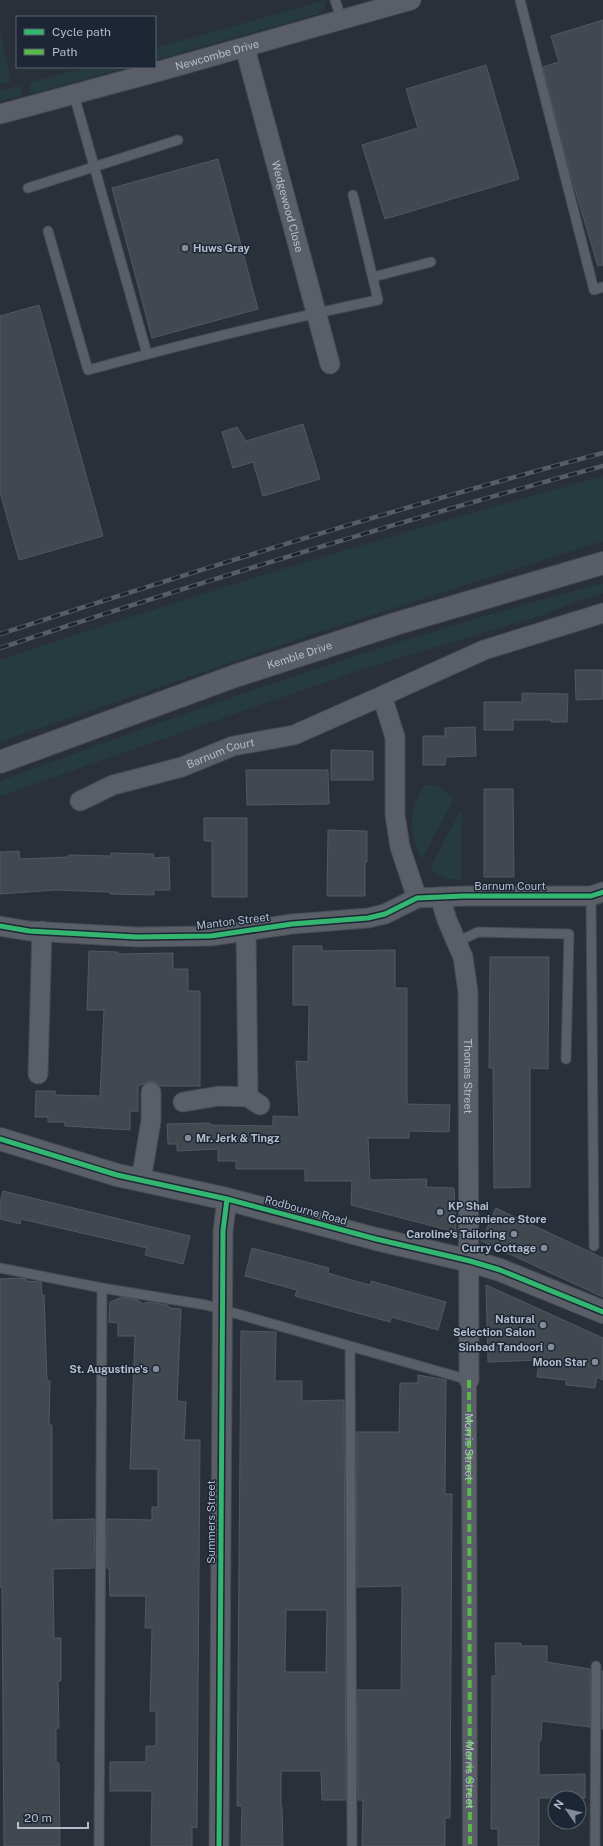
<svg xmlns="http://www.w3.org/2000/svg" width="603" height="1846" font-family="'Public Sans',sans-serif">
<style>
.green{fill:#263b40}
.building{fill:#424850;stroke:#515861;fill-rule:evenodd}
.lines{fill:none;stroke-linecap:round;stroke-linejoin:round}
.service-casing{stroke:#464b52;stroke-width:11}
.pedestrian-casing{stroke:#464b52;stroke-width:16}
.minor-casing{stroke:#464b52;stroke-width:21}
.tertiary-casing{stroke:#464b52;stroke-width:24}
.secondary-casing{stroke:#464b52;stroke-width:24}
.service{stroke:#5a5f67;stroke-width:9}
.pedestrian{stroke:#5a5f67;stroke-width:14}
.minor{stroke:#5a5f67;stroke-width:19}
.tertiary{stroke:#5a5f67;stroke-width:22}
.secondary{stroke:#595d65;stroke-width:22}
.rail-casing{stroke:#585d65;stroke-width:4.5}
.rail{stroke:#1c2635;stroke-width:3;stroke-dasharray:9;stroke-linecap:butt}
.quiet{stroke:#58b947;stroke-width:4;stroke-dasharray:8 4;stroke-linecap:butt}
.cycleway-casing{stroke:#1c2635;stroke-width:8}
.cycleway{stroke:#33b770;stroke-width:5}
.poi-dot{fill:#838b98;stroke:#1c2635;stroke-width:1.5}
.labels{text-anchor:middle;stroke-width:3;stroke-linejoin:round;paint-order:stroke}
.street-label{font-size:11px;fill:#b3bccb;stroke:#1c2635}
.poi-label{font-size:11px;font-weight:bold;fill:#b3bccb;stroke:#1c2635;text-anchor:end}
</style>
<rect width="100%" height="100%" fill="#29303a"/>
<g class="green">
<polygon points="326,0 324,8 318,14 155,60 155,48"/>
<polygon points="0,27 1,37 11,81 0,84"/>
<polygon points="87,67 129,67 31,94 29,83"/>
<polygon points="21,86 22,96 0,101 0,91"/>
<path d="M603 476V541L319 632 0 742V660C199 593 401 532 603 476Z"/>
<path d="M603 583V593L573 603 540 616 366 668 0 796V781C153 724 308 669 465 622 510 608 557 596 603 583Z"/>
<path d="M424 785H437L454 798 422 859C414 846 409 823 414 808 416 800 420 792 424 785Z"/>
<path d="M462 808 461 879C448 880 439 877 430 868Z"/>
</g>
<g class="building">
<polygon points="603,20 603,265 598,266 570,173 543,67 559,62 551,36"/>
<polygon points="486,65 519,179 385,219 362,145 418,128 406,89"/>
<polygon points="218,159 258,309 152,338 112,188"/>
<polygon points="39,305 103,536 19,560 0,492 0,316"/>
<polygon points="303,424 320,479 263,496 253,462 233,468 222,432 237,427 246,441"/>
<polygon points="575,670 603,670 603,699 576,700"/>
<polygon points="522,693 568,694 567,722 551,722 551,720 513,720 513,730 484,730 484,702 522,702"/>
<polygon points="475,727 476,756 446,757 445,765 423,765 423,736 445,736 445,728"/>
<polygon points="331,750 373,751 373,780 331,780"/>
<polygon points="246,770 328,770 329,804 247,805"/>
<polygon points="484,789 513,789 514,877 484,877"/>
<polygon points="204,818 247,818 247,897 212,897 212,841 204,841"/>
<polygon points="328,830 367,831 367,862 365,862 365,896 327,896"/>
<polygon points="19,851 20,859 69,857 69,855 111,856 111,853 154,854 153,858 169,857 170,890 154,890 154,895 110,894 110,892 55,890 0,894 0,852"/>
<polygon points="293,946 322,946 322,951 395,950 395,988 407,988 407,1104 450,1105 449,1132 409,1131 409,1138 368,1138 370,1180 427,1179 426,1187 454,1188 456,1232 351,1205 352,1181 305,1181 305,1169 236,1169 236,1161 218,1161 218,1149 177,1151 177,1144 168,1144 167,1124 210,1123 211,1125 273,1126 273,1116 299,1117 296,1061 308,1062 309,1005 293,1005"/>
<polygon points="89,951 118,952 118,954 173,953 173,969 188,969 188,991 200,991 200,1086 160,1086 156,1082 151,1081 138,1086 138,1111 130,1111 130,1130 65,1126 65,1122 48,1122 48,1117 35,1117 36,1091 55,1091 55,1095 100,1096 104,1010 87,1010"/>
<polygon points="490,957 549,957 548,1069 530,1068 530,1187 494,1188 493,1068 489,1068"/>
<polygon points="3,1191 190,1236 183,1264 145,1255 147,1248 21,1219 20,1224 0,1219 0,1203"/>
<polygon points="496,1208 603,1258 603,1297 481,1241"/>
<polygon points="252,1248 329,1268 328,1273 348,1279 370,1285 371,1281 446,1302 438,1330 391,1317 390,1322 295,1296 297,1290 245,1276"/>
<polygon points="22,1278 26,1279 26,1281 41,1282 42,1295 44,1295 47,1381 50,1381 49,1425 52,1425 52,1520 95,1519 94,1568 53,1569 54,1638 61,1638 61,1681 58,1681 59,1728 56,1728 56,1763 59,1763 60,1846 4,1846 2,1587 0,1587 0,1279"/>
<polygon points="486,1285 603,1338 603,1380 597,1377 595,1388 566,1385 566,1380 537,1377 539,1360 488,1362"/>
<polygon points="122,1297 138,1300 143,1304 148,1302 167,1305 170,1308 181,1309 177,1401 186,1402 184,1440 200,1440 197,1828 192,1827 192,1846 151,1846 152,1791 110,1791 110,1762 146,1762 146,1746 156,1746 156,1711 150,1711 152,1628 145,1628 146,1596 110,1596 109,1568 106,1568 107,1519 152,1520 152,1507 158,1507 158,1469 130,1469 135,1336 118,1336 118,1323 109,1322 110,1302"/>
<path d="M241 1331 276 1332 275 1381H302V1401L344 1400 346 1800H322L321 1771H281V1806L282 1807 283 1846H241L242 1806H237ZM286 1610H327L326 1672H285Z"/>
<polygon points="418,1375 446,1380 445,1494 452,1494 450,1818 445,1818 445,1846 362,1846 363,1800 358,1800 357,1690 401,1690 402,1586 357,1587 356,1432 399,1432 400,1383 418,1383"/>
<polygon points="495,1643 521,1643 521,1646 547,1646 547,1662 590,1669 590,1727 542,1721 541,1741 539,1742 539,1775 585,1774 585,1798 539,1798 539,1846 498,1846 498,1829 491,1829 492,1676 496,1676"/>
<rect x="602" y="1671" width="1" height="58"/>
</g>
<g class="lines">
<defs>
<g id="service">
<polyline points="335,0 342,20"/>
<polyline points="520,0 594,290 603,287"/>
<polyline points="74,95 147,354"/>
<polyline points="28,188 178,140"/>
<path d="M48 231 88 370C184 344 281 320 378 300L353 195"/>
<polyline points="373,277 431,262"/>
<polyline points="591,896 594,1246"/>
<polyline points="457,942 478,932 569,934 566,1059"/>
<polyline points="0,1268 102,1288 206,1305 469,1380"/>
<polyline points="350,1347 352,1846"/>
<polyline points="99,1846 102,1288"/>
<polyline points="595,1846 596,1666"/>
</g>
<g id="pedestrian">
<path id="s1" d="M469 1380 470 1846"/>
</g>
<g id="minor">
<path id="s2" d="M245 48 330 364"/>
<path id="s3" d="M0 114 160 71 411 0"/>
<path id="s4" d="M80 801 113 785 182 767 233 746 294 735 382 696"/>
<path id="s5" d="M440 897 447 920 463 957 468 992 469 1380"/>
<polyline points="417,898 400,847 395,815 395,737 382,696 484,650 603,613"/>
<polyline points="0,926 29,931 137,937 211,936 292,924 368,918 385,914 417,898 464,896 591,896 603,892"/>
<polyline points="246,930 248,1097"/>
<polyline points="38,1074 42,931"/>
<polyline points="183,1102 219,1096 248,1097 260,1105"/>
<polyline points="141,1180 151,1121 151,1092"/>
<polyline points="219,1846 223,1231 227,1199"/>
</g>
<polyline id="tertiary" points="0,1139 117,1175 227,1199 376,1239 470,1261 500,1270 603,1312"/>
<g id="secondary">
<path id="s6" d="M0 762 235 676 395 624 603 563"/>
</g>
</defs>
<use href="#service" class="service-casing"/>
<use href="#pedestrian" class="pedestrian-casing"/>
<use href="#minor" class="minor-casing"/>
<use href="#tertiary" class="tertiary-casing"/>
<use href="#secondary" class="secondary-casing"/>
<use href="#service" class="service"/>
<use href="#pedestrian" class="pedestrian"/>
<use href="#minor" class="minor"/>
<use href="#tertiary" class="tertiary"/>
<use href="#secondary" class="secondary"/>
<defs>
<g id="rail">
<path d="M0 634C200 569 400 507 603 453"/>
<path d="M0 648C200 582 400 521 603 466"/>
</g>
</defs>
<use href="#rail" class="rail-casing"/>
<use href="#rail" class="rail"/>
<polyline class="quiet" points="469,1380 470,1846"/>
<defs>
<g id="cycleway">
<polyline points="0,926 29,931 137,937 211,936 292,924 368,918 385,914 417,898 464,896 591,896 603,892"/>
<polyline points="0,1139 117,1175 227,1199 376,1239 470,1261 500,1270 603,1312"/>
<polyline points="219,1846 223,1231 227,1199"/>
</g>
</defs>
<use href="#cycleway" class="cycleway-casing"/>
<use href="#cycleway" class="cycleway"/>
</g>
<g class="poi-dot">
<circle cx="185" cy="248" r="4"/>
<circle cx="188" cy="1138" r="4"/>
<circle cx="440" cy="1212" r="4"/>
<circle cx="514" cy="1234" r="4"/>
<circle cx="544" cy="1248" r="4"/>
<circle cx="543" cy="1325" r="4"/>
<circle cx="551" cy="1347" r="4"/>
<circle cx="595" cy="1362" r="4"/>
<circle cx="156" cy="1369" r="4"/>
</g>
<g class="labels">
<g class="street-label">
<text dy="4" stroke="none"><textPath href="#s3" startOffset="225">Newcombe Drive</textPath></text>
<text dy="4" stroke="none"><textPath href="#s2" startOffset="164">Wedgewood Close</textPath></text>
<text dy="4" stroke="none"><textPath href="#s6" startOffset="318">Kemble Drive</textPath></text>
<text dy="4" stroke="none"><textPath href="#s4" startOffset="149">Barnum Court</textPath></text>
<text x="510" y="890">Barnum Court</text>
<text transform="translate(233 921) rotate(-7)" y="4">Manton Street</text>
<text dy="4" stroke="none"><textPath href="#s5" startOffset="184">Thomas Street</textPath></text>
<text transform="translate(306 1210) rotate(15)" y="4">Rodbourne Road</text>
<text dy="4" stroke="none"><textPath href="#s1" startOffset="67">Morris Street</textPath></text>
<text transform="translate(211 1522) rotate(-90)" y="4">Summers Street</text>
<text dy="4" stroke="none"><textPath href="#s1" startOffset="395">Morris Street</textPath></text>
</g>
<g class="poi-label">
<text x="193" y="252" text-anchor="start">Huws Gray</text>
<text x="196" y="1142" text-anchor="start">Mr. Jerk &amp; Tingz</text>
<text x="448" y="1210" text-anchor="start">KP Shai<tspan x="448" dy="13">Convenience Store</tspan></text>
<text x="506" y="1238">Caroline's Tailoring</text>
<text x="536" y="1252">Curry Cottage</text>
<text x="535" y="1323">Natural<tspan x="535" dy="13">Selection Salon</tspan></text>
<text x="543" y="1351">Sinbad Tandoori</text>
<text x="587" y="1366">Moon Star</text>
<text x="148" y="1373">St. Augustine's</text>
</g>
</g>
<rect x="16" y="16" width="140" height="52" fill="#1c2635" stroke="#586271"/>
<rect x="24" y="29" width="20" height="6" fill="#33b770" stroke="#586271"/>
<text x="52" y="36" font-size="12" fill="#b3bccb">Cycle path</text>
<rect x="24" y="49" width="20" height="6" fill="#58b947" stroke="#586271"/>
<text x="52" y="56" font-size="12" fill="#b3bccb">Path</text>
<g transform="translate(567 1810) rotate(304)"><circle r="19" fill="#1c2635" stroke="#586271"/>
<path d="M0-3L7 15L0 10L-7 15Z" fill="#838b98"/>
<text y="-6" font-size="11" font-weight="bold" text-anchor="middle" fill="#b3bccb">N</text>
</g>
<path d="M18 1822v6h70v-6" fill="none" stroke="#b3bccb" stroke-width="2"/>
<text x="24" y="1822" font-size="12" fill="#b3bccb" stroke="#1c2635" stroke-width="3" paint-order="stroke">20 m</text>
</svg>
